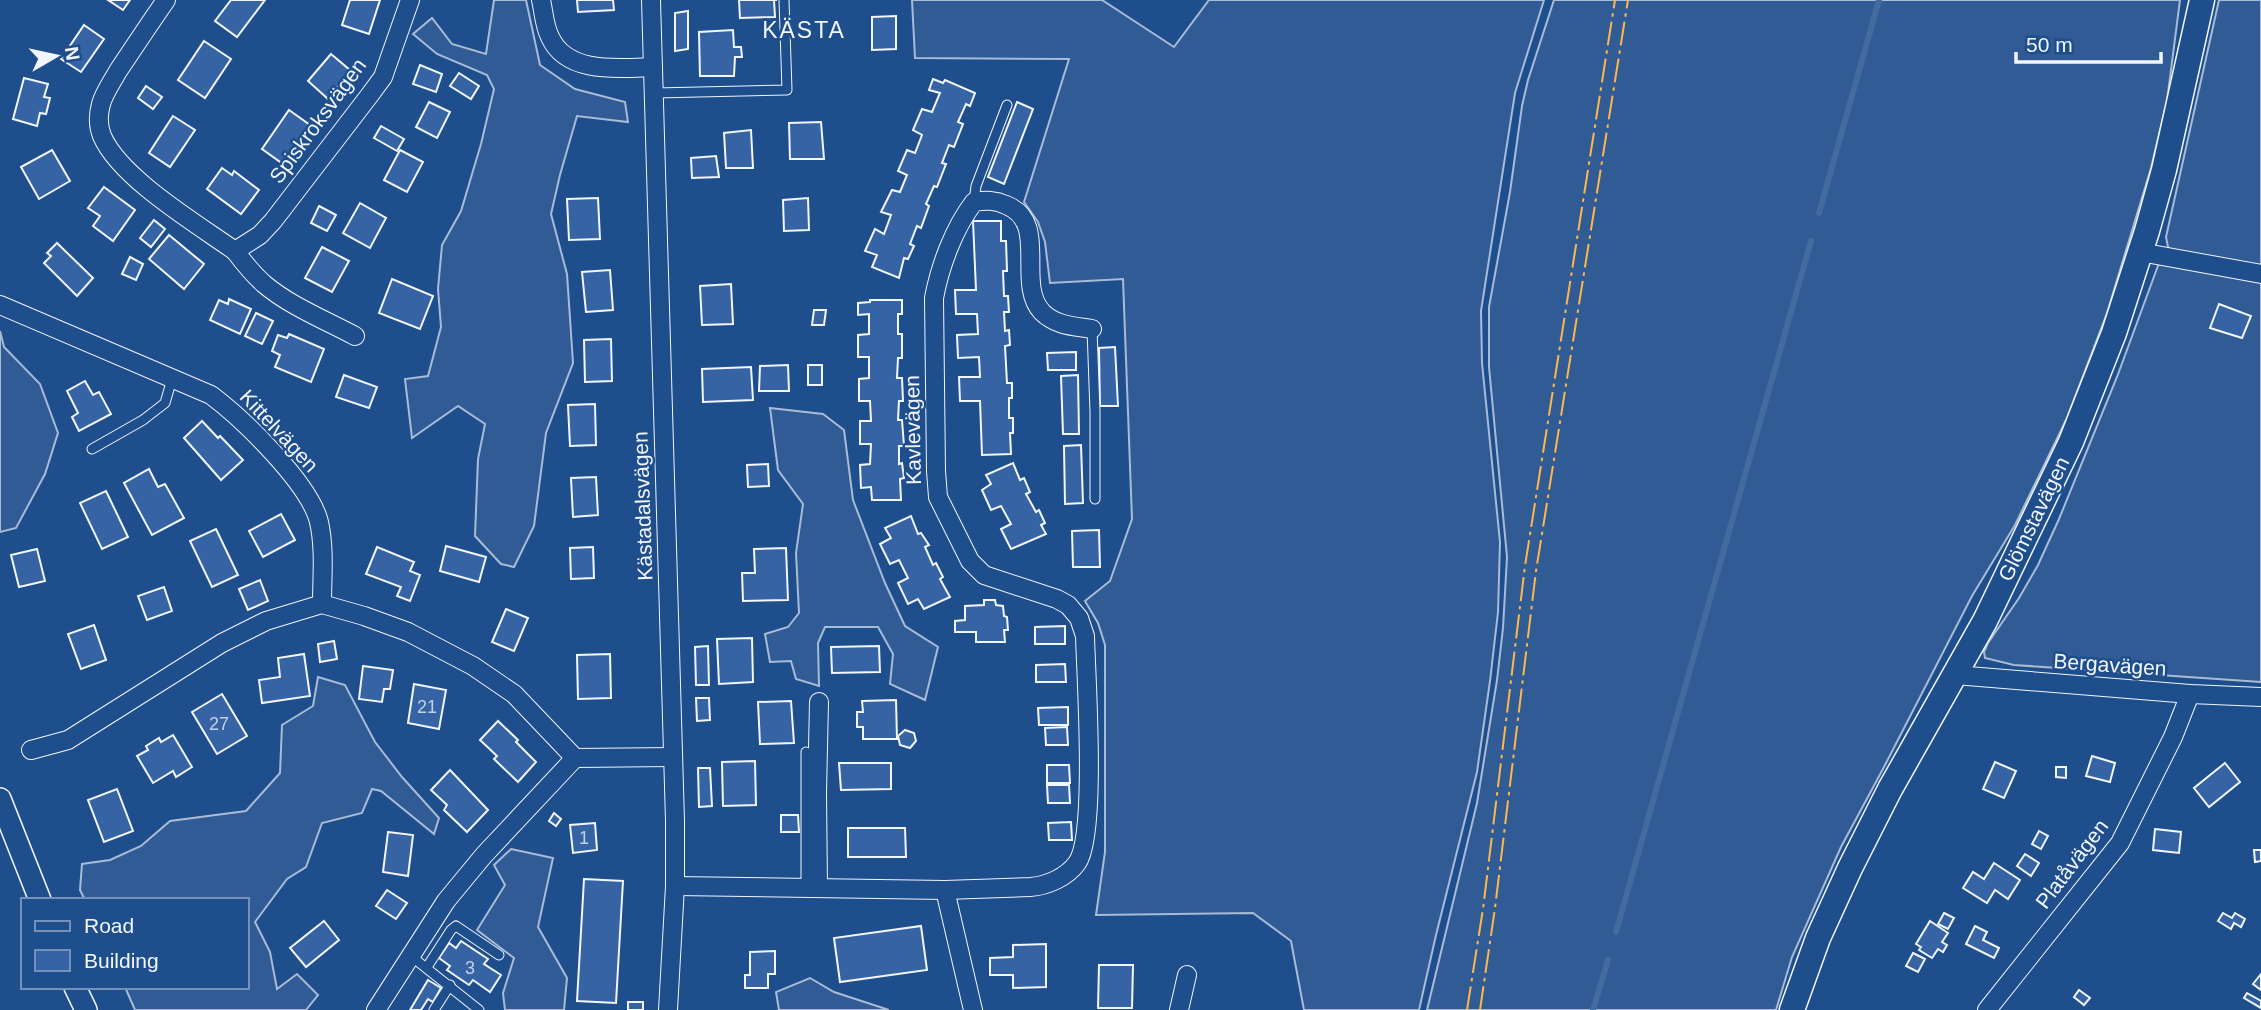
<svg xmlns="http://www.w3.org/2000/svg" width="2261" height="1010" font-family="Arial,sans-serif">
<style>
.built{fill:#305b95;stroke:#a8bbd7;stroke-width:2}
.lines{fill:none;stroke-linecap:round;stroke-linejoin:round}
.stream{stroke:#446ba0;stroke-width:6}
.building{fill:#3563a3;stroke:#f2f6ff;stroke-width:2}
.service-casing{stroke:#f2f6ff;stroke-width:11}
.minor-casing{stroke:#f2f6ff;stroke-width:20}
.tertiary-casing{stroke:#f2f6ff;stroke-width:24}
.secondary-casing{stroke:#f2f6ff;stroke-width:27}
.service{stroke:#1f4e8c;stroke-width:9}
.minor{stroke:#1f4e8c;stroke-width:18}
.tertiary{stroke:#1f4e8c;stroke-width:21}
.secondary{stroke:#1f4e8c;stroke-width:24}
.power{stroke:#ffb74d;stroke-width:2;stroke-dasharray:24 5 3.5 5;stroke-linecap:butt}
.labels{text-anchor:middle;stroke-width:5;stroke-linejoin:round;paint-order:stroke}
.number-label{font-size:18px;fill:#c3d1e8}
.street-label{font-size:21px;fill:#f2f6ff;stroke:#1f4e8c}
.neighbourhood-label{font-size:23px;letter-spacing:2px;fill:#f2f6ff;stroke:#1f4e8c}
</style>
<rect width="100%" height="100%" fill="#1f4e8c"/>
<g class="built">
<polygon points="494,0 526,0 540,65 575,89 625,102 628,122 577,116 560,175 551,214 567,274 573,363 546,433 534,526 514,567 501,564 475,536 478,459 485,424 458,406 412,438 405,379 428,376 441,327 438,289 442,245 461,211 481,144 494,89 487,75 437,54 413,34 432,18 452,44 486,54"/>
<polygon points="912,0 1102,0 1174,47 1209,0 1544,0 1515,93 1481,311 1482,363 1500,542 1498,612 1490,681 1477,772 1436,935 1419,1010 1304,1010 1291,941 1253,913 1096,915 1105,852 1105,645 1098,623 1085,601 1110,581 1132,519 1123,279 1050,283 1045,242 1038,222 1024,202 1069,59 915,58"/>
<polygon points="1554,0 2180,0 2167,101 2151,168 2107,313 2067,418 2015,525 1972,596 1884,767 1841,847 1792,957 1776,1010 1427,1010 1477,803 1497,680 1503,628 1507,557 1489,367 1489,307 1510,192 1522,106 1528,80"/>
<polygon points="2219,0 2261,0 2261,269 2169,252 2166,237"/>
<polygon points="2159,263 2261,279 2261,682 2014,665 1985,658 1984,652 1988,643 2019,598 2038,565 2059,519 2117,377"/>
<polygon points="0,331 4,347 40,384 58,433 45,474 16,528 0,532"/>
<polygon points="770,408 823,414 844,430 853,500 885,583 905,626 938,647 925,700 890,684 893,654 878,627 825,627 818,643 819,686 796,679 791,661 770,662 765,634 788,627 799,613 796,553 803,504 778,470"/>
<polygon points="318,677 345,685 375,742 402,777 439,818 434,834 381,791 372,789 362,813 322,823 306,867 287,879 255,922 270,952 277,989 297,974 318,995 306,1010 135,1010 125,987 247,987 247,900 85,900 80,890 82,864 110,860 141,846 170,821 246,811 280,773 282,725 313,706"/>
<polygon points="511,849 553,858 538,927 567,978 564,1010 505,1010 503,993 514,958 477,930 505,885 494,865"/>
<polygon points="810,978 834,992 889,1010 779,1010 776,992"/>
</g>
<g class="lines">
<g class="stream">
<polyline points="1819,213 1879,0"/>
<polyline points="1616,932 1811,241"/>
<polyline points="1593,1010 1608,960"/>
</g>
</g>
<g class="building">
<polygon points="108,0 130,0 123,10"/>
<polygon points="231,0 265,0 237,37 215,21"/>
<polygon points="350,0 380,0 369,34 342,25"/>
<polygon points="577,0 613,0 614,10 578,12"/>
<polygon points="739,0 777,0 774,0 775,17 740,18"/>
<polygon points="688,11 688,49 675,51 675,13"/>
<polygon points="896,16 896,49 872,50 872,17"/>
<polygon points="84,25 104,39 81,72 61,59"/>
<polygon points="733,30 734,47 741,47 742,57 735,57 734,76 700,76 699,32"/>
<polygon points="204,41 231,59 205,98 178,80"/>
<polygon points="331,54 351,71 328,99 308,81"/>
<polygon points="420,65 442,74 436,92 413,84"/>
<polygon points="459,73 479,86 471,99 450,86"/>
<polygon points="24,78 48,84 44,97 50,98 46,114 40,113 37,126 13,119"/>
<polygon points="933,79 943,83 945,80 975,93 970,106 966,104 958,122 963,124 954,147 949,145 942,163 946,164 937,187 934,186 926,204 929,206 921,228 917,226 910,244 914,246 908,259 904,258 899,278 872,267 877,255 865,251 875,229 884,234 891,215 881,212 892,190 900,192 907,175 898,171 907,150 915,153 922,135 913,130 922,109 932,112 940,93 929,90"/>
<polygon points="146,86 162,97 153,109 138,98"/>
<polygon points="429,102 450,112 437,138 416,127"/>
<polygon points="1017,102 1033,109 1004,184 988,177"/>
<polygon points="289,110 310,125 283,164 262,149"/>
<polygon points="173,116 195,130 170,167 149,153"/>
<polygon points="821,122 824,159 790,159 789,123"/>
<polygon points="381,126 404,139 397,151 374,138"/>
<polygon points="751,130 753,168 726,168 724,133"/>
<polygon points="52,150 70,181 39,199 21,167"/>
<polygon points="400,150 423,162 407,192 384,180"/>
<polygon points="716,156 719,177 692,178 691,158"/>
<polygon points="222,168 232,175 234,171 259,190 241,214 207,189"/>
<polygon points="104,187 135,210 113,241 93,226 100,216 88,208"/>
<polygon points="598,198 600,239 569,240 567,199"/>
<polygon points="808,198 809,230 784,231 783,200"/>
<polygon points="360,203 386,218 370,248 343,233"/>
<polygon points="319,206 336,215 327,231 311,223"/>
<polygon points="154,220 165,229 151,247 140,238"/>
<polygon points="973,221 1001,221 1001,241 1006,241 1007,271 1003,271 1004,296 1008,296 1009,312 1004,312 1005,331 1009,330 1010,345 1005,346 1007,383 1012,383 1012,398 1009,398 1009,418 1013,418 1013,433 1010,433 1011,454 982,455 980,401 960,401 959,377 980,377 979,357 958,358 957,335 978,334 977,314 956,314 955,290 976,290"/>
<polygon points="169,235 204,264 184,289 149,259"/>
<polygon points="57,243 93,278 77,296 44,263 51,256 47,253"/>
<polygon points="322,247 349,261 332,292 305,278"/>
<polygon points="130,257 143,264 136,280 122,274"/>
<polygon points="610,270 613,310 586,312 582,272"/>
<polygon points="392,279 433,296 420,329 379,313"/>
<polygon points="731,284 733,324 702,325 700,286"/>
<polygon points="229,299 251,309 240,334 210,320 219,300 228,304"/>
<polygon points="870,300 902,300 902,314 898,314 898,334 902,334 902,358 898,358 897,378 902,378 903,401 899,401 898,420 902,420 904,446 899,446 899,464 902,463 904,478 900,479 901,500 872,500 871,487 861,488 860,465 870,464 871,444 860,444 860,421 871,421 870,401 859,401 859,379 869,378 869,357 858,357 858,335 869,334 869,314 858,315 858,303 870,302"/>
<polygon points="2219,304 2251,316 2242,338 2210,328"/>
<polygon points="814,310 826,310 824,325 812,325"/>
<polygon points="256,313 273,321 262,344 245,336"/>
<polygon points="289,334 324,349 311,382 275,367 280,355 272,351 278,335 287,338"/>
<polygon points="611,339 612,381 585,382 584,340"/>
<polygon points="1115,347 1118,406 1100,406 1099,348"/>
<polygon points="1076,352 1076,370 1048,370 1047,353"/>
<polygon points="788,365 789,391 759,391 760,366"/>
<rect x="808" y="365" width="14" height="20"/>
<polygon points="751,367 753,400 703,402 702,369"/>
<polygon points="344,375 377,387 369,408 336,397"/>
<polygon points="1078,375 1079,434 1063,434 1061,376"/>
<polygon points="85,381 93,395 99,392 111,414 79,431 72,417 78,413 67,391"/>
<polygon points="595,404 596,445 570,446 568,405"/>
<polygon points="202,421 218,438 220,436 243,460 221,480 184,438"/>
<polygon points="1081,445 1083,503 1065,504 1064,446"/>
<polygon points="1013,463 1020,480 1024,478 1030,492 1026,494 1036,512 1039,510 1045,523 1041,525 1046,534 1011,549 1001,529 1011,524 1001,506 991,510 982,490 991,484 986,475"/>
<polygon points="768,464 769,486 748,487 747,465"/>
<polygon points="149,469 158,487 165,484 184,518 152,535 124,483"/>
<polygon points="596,477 598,515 573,517 571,478"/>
<polygon points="106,491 128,537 102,549 80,503"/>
<polygon points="281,514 295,540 263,557 249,531"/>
<polygon points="911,516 918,534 921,533 929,545 925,547 933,565 936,563 943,577 940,579 950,597 924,609 918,599 908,604 898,583 908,578 899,560 890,564 880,544 891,538 885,528"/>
<polygon points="216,529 238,575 212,587 190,541"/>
<polygon points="1099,530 1100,567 1073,567 1072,531"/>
<polygon points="446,546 486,557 479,582 440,571"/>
<polygon points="377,547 414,562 410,571 420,575 410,601 397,596 401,587 366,574"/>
<polygon points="593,547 594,578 571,579 570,548"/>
<polygon points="786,548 788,600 743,601 742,573 755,573 754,549"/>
<polygon points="37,549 45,581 19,587 11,555"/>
<polygon points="260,580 268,601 248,610 239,589"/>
<polygon points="164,587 172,611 147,620 138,596"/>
<polygon points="984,600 995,600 996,605 1003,606 1004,616 1007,617 1008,630 1004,630 1005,642 976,642 976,632 955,632 955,621 965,620 965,606 984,605"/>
<polygon points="506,609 528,618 514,651 492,642"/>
<polygon points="94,625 106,660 81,669 68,634"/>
<polygon points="1065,626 1065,644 1035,644 1035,627"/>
<polygon points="752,638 753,682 719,684 717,639"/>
<polygon points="334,641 337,659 320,662 318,644"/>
<polygon points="708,646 709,685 696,685 695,647"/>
<polygon points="879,646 880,672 832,673 831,647"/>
<polygon points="304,654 310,696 262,703 259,680 280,677 278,658"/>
<polygon points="610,654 611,698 578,699 577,655"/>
<polygon points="1065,664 1066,682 1036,682 1036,665"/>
<polygon points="363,666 393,670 390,689 384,689 382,702 359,699"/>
<polygon points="414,684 446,690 439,729 408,723"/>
<polygon points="222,694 247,736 217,754 192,712"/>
<polygon points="696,698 709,698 710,720 697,721"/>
<polygon points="896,700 897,739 863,739 863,727 857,727 857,712 863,712 862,701"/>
<polygon points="791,701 794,743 760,744 758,702"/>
<polygon points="1068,707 1068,725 1039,725 1038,708"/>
<polygon points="498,721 518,740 516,742 536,762 518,782 494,759 497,756 480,740"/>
<polygon points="1067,727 1068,745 1046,745 1045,728"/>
<polygon points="905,730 914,733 916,741 910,748 900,745 898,736"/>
<polygon points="173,735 192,767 176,777 173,771 153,783 137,756 148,750 146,746 159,738 161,742"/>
<polygon points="2092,756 2115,763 2110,782 2086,776"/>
<polygon points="755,761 756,805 723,806 722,762"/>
<polygon points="1995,762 2016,771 2004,798 1983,789"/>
<polygon points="839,763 891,763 891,789 841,790"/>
<polygon points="2225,763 2240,782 2209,807 2194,788"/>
<polygon points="1047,765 1069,765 1070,783 1047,783"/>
<polygon points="2056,767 2066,767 2066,778 2056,777"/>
<polygon points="698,768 710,768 712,806 699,807"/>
<polygon points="450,770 488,810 467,832 444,810 447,805 431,790"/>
<polygon points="1047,785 1069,785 1070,803 1048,803"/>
<polygon points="117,789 133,831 104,842 88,800"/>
<polygon points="554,813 561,819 556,826 549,821"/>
<polygon points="781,815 798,815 799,832 781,832"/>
<polygon points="1071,822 1072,840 1049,840 1048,823"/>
<polygon points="595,823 597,850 573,853 570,825"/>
<polygon points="848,828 905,828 906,857 848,857"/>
<polygon points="2155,829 2181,832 2179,853 2153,850"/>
<polygon points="2039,831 2048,836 2041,849 2032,844"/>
<polygon points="388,832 413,835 408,876 383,872"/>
<polygon points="2254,850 2261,850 2261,861 2255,862"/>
<polygon points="2025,854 2039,863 2031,876 2017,866"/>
<polygon points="1994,863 2020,880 2008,899 1995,890 1987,903 1963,888 1973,872 1984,879"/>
<polygon points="584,879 623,881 616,1003 577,1001"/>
<polygon points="387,890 407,903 396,919 376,906"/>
<polygon points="1944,913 1954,918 1948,929 1938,924"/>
<polygon points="2223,913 2232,918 2235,913 2245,919 2241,927 2234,923 2231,929 2218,921"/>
<polygon points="324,921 339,940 306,967 290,948"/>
<polygon points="1930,921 1948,933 1942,942 1947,945 1943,952 1938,949 1932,958 1919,950 1921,947 1916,944"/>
<polygon points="921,926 927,970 840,982 834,938"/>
<polygon points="1975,926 1987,932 1983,940 1999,948 1994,958 1966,944"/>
<polygon points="461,941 488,959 484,964 501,975 490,992 473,980 469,985 447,970 450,966 439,958 449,943 456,948"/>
<polygon points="1046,944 1046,987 1013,988 1013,975 990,975 990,958 1013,957 1013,945"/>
<polygon points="775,951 775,974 768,974 768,988 745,988 745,975 750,975 750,952"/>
<polygon points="1913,953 1925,959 1918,972 1906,966"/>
<polygon points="1099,965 1133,965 1132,1008 1098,1008"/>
<polygon points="2261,974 2261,990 2253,984"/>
<polygon points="428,980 441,988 433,1002 428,999 421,1010 410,1010"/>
<polygon points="2079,990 2090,998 2084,1005 2074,997"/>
<polygon points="2247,993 2261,1001 2261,1008 2244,998"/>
<rect x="628" y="1002" width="15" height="8"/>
</g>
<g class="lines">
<defs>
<g id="service">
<polyline points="655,93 787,90 784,0"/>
<polyline points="974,202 976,186 1007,105"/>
<polyline points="1092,329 1095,412 1095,499"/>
<polyline points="92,449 143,420 165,403 172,379"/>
<polyline points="806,887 806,752"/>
<polyline points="411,956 479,1010"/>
<polyline points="427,967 451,930 456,926 499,955"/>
<polyline points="434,1010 450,985"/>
</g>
<g id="minor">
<path d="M166 0C150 23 134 47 118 71 112 82 104 93 101 104 98 115 98 126 102 136 120 178 197 224 235 251L260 235 273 221 369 96 383 77 410 0"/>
<path d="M541 0C544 13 544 25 550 37 567 75 620 68 653 67"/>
<polyline points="651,0 675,821 675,886 668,1010"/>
<path d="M235 251C244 263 253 274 264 284 290 306 325 320 355 336"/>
<polyline points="2140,252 2261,274"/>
<path d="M0 305 211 395C243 419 310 484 319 522 325 549 322 577 322 604"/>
<polyline points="1955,675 2190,694 2261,697"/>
<polyline points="31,750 68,740 222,643 266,621 322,604 364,616 408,632 473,666 514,694 575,758 673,757"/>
<path d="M675 886 945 890 1030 887C1047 886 1067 877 1077 863 1097 836 1086 676 1085 636L1079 618 1068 605 1057 599 984 575 970 561 938 497 936 471 934 298C940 266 954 228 974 202 986 200 995 200 1006 205 1050 222 1015 283 1042 312 1056 326 1074 326 1092 329"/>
<polyline points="818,887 817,793 819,702"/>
<polyline points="945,890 973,1010"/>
<polyline points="376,1010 446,901 484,855 575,758"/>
<polyline points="1179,1010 1187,975"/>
<polyline points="1987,1010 2120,843 2173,737 2190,694"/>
</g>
<g id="tertiary">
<polyline points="0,799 40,900"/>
<polyline points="75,987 86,1010"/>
</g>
<polyline id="secondary" points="1792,1010 1818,938 1850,868 1890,789 1985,621 2071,442 2114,333 2147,231 2164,170 2202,0"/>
</defs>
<use href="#service" class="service-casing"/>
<use href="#minor" class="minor-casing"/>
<use href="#tertiary" class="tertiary-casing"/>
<use href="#secondary" class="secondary-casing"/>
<use href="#service" class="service"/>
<use href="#minor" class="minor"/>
<use href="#tertiary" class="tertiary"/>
<use href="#secondary" class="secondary"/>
<g class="power">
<polyline points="1467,1010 1483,909 1525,566 1615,0"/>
<polyline points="1480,1010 1495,908 1536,571 1628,0"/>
</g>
</g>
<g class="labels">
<g class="number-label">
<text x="427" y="713">21</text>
<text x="219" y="730">27</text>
<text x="584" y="844">1</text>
<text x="470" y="974">3</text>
</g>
<g class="street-label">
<text transform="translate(318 121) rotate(-54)" y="7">Spiskroksvägen</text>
<text transform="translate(913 430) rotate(-91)" y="7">Kavlevägen</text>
<text transform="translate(279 431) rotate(47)" y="7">Kittelvägen</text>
<text transform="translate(643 506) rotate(-92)" y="7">Kästadalsvägen</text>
<text transform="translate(2034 519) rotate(-64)" y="7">Glömstavägen</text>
<text transform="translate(2110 665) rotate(4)" y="7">Bergavägen</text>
<text transform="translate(2072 864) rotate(-53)" y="7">Platåvägen</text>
</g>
<g class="neighbourhood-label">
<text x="804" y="38">KÄSTA</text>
</g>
</g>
<rect x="21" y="898" width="228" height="91" fill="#1f4e8c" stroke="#7391ba" stroke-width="2"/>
<rect x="35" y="921" width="35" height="10" fill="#1f4e8c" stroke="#7391ba" stroke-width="2"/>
<text x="84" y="933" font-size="21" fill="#f2f6ff">Road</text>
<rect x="35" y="950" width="35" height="21" fill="#3563a3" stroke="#7391ba" stroke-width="2"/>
<text x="84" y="968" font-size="21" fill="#f2f6ff">Building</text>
<g transform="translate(56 56) rotate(81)" stroke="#1f4e8c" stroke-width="5" paint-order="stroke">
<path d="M0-5L12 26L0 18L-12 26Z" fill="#f2f6ff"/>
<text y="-10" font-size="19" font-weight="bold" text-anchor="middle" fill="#f2f6ff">N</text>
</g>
<path d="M2016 52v10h145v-10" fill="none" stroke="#f2f6ff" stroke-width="3.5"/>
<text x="2026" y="52" font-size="21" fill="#f2f6ff" stroke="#1f4e8c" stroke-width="5" paint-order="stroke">50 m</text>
</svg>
